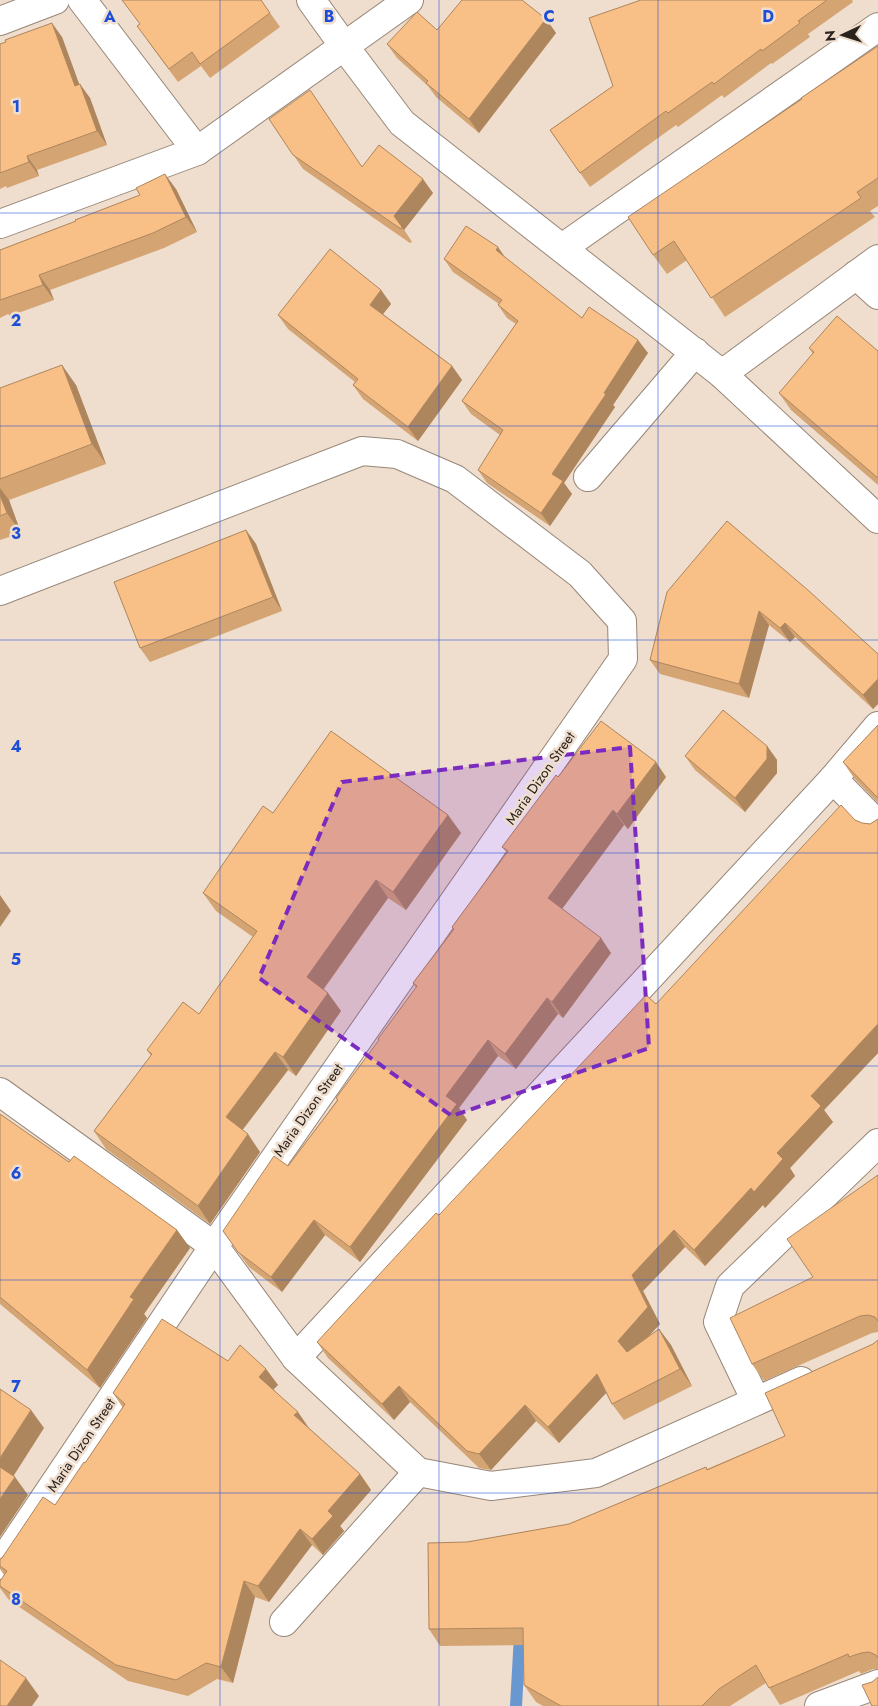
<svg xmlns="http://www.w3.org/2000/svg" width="878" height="1706" font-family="Jost,sans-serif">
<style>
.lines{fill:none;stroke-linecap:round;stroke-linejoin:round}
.stream{stroke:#6998d1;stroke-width:12}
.minor-casing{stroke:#978778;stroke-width:30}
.minor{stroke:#fff;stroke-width:28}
.wall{fill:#d5a473}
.shaded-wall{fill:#ae865e}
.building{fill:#f8bf86;stroke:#ae865e}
.marked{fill:#7b2cbf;fill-opacity:0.2;stroke:#7b2cbf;stroke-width:4;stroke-dasharray:10 6;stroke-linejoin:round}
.grid{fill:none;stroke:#1d4ed8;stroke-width:1;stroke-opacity:0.55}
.labels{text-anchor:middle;stroke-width:5;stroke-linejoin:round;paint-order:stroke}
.street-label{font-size:14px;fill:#2a231e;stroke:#efddcd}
.grid-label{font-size:16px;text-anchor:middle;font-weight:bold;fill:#1d4ed8;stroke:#efddcd;stroke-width:5;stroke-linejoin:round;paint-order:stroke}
</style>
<rect width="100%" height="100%" fill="#efddcd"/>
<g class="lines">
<polyline class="stream" points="516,1706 520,1635 527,1634"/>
<defs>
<g id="minor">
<polyline points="82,0 197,151"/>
<polyline points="311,0 344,46 402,123 722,374 878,519"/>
<polyline points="0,21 55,0"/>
<polyline points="0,224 197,151 409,0"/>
<polyline points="562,248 878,27"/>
<polyline points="856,275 878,295"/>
<polyline points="722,374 878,259"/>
<polyline points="588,477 695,352"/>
<polyline points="0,591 362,451 397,454 455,479 580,574 622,621 623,659 214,1246 0,1565"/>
<polyline points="833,779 878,825"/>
<polyline points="0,1092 214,1246 296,1358 418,1472 491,1486 596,1473 801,1381"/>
<polyline points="296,1358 833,779 878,726"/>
<polyline points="756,1401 718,1322 730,1286 878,1143"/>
<polyline points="284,1622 418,1472"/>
<polyline points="819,1706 878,1684"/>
</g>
</defs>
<use href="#minor" class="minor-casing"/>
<use href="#minor" class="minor"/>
</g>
<g class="wall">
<polygon points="261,0 280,27 210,78 201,66 178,82 147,40"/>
<polygon points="641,0 852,0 853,2 808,34 810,37 772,64 771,63 724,98 722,95 678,127 676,125 590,187 550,130 613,86"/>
<polygon points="546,19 556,33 479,133 436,97 428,86 397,58 387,44"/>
<polygon points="62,37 79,84 90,98 107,145 37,170 39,176 7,188 6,186 0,189 0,44"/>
<polygon points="878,46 878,206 870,211 875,217 725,317 687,260 667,274 653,255"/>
<polygon points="269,119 362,167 433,193 404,230 412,242 410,243 303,169"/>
<polygon points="176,189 197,232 164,248 50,290 54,300 10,316 8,314 0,318 0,250 76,221"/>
<polygon points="504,257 582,318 648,353 613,405 615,407 564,483 572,494 550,526 487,483 478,470 500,435 471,414 462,401 516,324 507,318 498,305 499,304 453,272 444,259"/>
<polygon points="381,290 391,304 383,314 452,366 462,380 418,441 363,399 353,385 355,382 288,329 278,315"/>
<polygon points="809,348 878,351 878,485 791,410 779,393 813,354"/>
<polygon points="76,385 106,464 9,500 21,533 0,540 0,388"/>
<polygon points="727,521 878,654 878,704 873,709 795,637 790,642 769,625 749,698 660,674 650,660"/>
<polygon points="246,530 256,544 282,611 150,662 140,648"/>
<polygon points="878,725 878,803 854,778 843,762"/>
<polygon points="767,746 777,760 777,773 745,812 695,770 685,756"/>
<polygon points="558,777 666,777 628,829 624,825 562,909 611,953 563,1018 558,1014 516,1069 498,1056 459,1108 467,1120 360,1262 325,1235 282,1292 249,1267 223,1231 288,1166 337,1100 336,1098 379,1040 416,988 413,983 453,929 452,927 507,853 502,847"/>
<polygon points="273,813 448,815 461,833 406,910 388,898 324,989 341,1011 296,1076 288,1070 242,1130 260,1152 210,1224 106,1149 94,1131 151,1056 147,1050 199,1014 253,937 216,911 203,893"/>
<polygon points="878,819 878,1053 824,1110 833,1122 790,1168 795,1176 765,1208 763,1205 705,1266 685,1247 643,1291 660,1324 648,1337 659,1329 671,1345 692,1386 624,1420 612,1404 606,1393 559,1443 536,1421 491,1470 479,1468 410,1402 394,1420 328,1358 317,1342 439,1215 656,1004 855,820 862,823 870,824"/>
<polygon points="0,1114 69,1162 177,1230 190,1248 144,1314 147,1318 100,1388 0,1304"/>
<polygon points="878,1175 878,1332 872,1333 764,1381 752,1364 813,1277"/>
<polygon points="878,1340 878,1669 873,1669 861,1674 859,1671 780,1705 766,1683 730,1706 543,1706 536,1702 524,1685 523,1645 440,1646 429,1629 467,1542 569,1524 706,1467 707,1469 785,1436 873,1344"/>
<polygon points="228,1361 266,1369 278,1385 273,1389 309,1428 360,1474 371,1490 340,1526 344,1531 323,1555 312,1545 269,1602 255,1597 233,1683 217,1679 188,1696 128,1681 9,1600 0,1588 0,1581 4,1575 0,1569 0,1559 55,1505 85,1463 123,1408 113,1393"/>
</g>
<g class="shaded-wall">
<polygon points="546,19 556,33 479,133 469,119"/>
<polygon points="52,23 62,37 85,100 75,86"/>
<polygon points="80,84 90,98 107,145 97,131"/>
<polygon points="27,156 37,170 39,176 29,162"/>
<polygon points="165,174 176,189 197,232 186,217"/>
<polygon points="423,179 433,193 404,230 412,242 394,216"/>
<polygon points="498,247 507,260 496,250"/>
<polygon points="39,275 50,290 54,300 43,285"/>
<polygon points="381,290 391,304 379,319 370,305"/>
<polygon points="638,340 648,353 613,405 615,407 564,483 572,494 550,526 541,513 552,474"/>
<polygon points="62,365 76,385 106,464 92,444"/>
<polygon points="452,366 462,380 418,441 408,427"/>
<polygon points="0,488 9,500 21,533 7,513 0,495"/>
<polygon points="246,530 256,544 282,611 273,597"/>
<polygon points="759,611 769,625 749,698 739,684"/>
<polygon points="785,623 795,637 790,642 780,628"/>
<polygon points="878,679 878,704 873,709 863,695"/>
<polygon points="767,746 777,760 777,773 745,812 735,798"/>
<polygon points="656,762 666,777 628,829 617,814"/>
<polygon points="613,810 624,825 559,913 548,898"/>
<polygon points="448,815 461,833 406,910 393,892"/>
<polygon points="376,880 388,898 319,995 307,977"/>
<polygon points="0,895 11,911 0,927"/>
<polygon points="601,938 611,953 563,1018 552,1002"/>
<polygon points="328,993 341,1011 296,1076 283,1057"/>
<polygon points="547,998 558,1014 516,1069 505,1054"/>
<polygon points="878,1024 878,1053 824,1110 833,1122 790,1168 795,1176 765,1208 763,1205 705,1266 694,1250 777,1153 811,1096"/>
<polygon points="488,1040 498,1056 459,1108 467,1120 360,1262 350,1247 446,1096"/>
<polygon points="275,1052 288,1070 238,1136 226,1117"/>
<polygon points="248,1134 260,1152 210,1224 198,1206"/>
<polygon points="314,1220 325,1235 282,1292 271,1277"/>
<polygon points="177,1230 190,1248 144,1314 147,1318 100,1388 87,1370 130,1297"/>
<polygon points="674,1230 685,1247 643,1291 660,1324 629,1357 618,1341 632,1275"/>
<polygon points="659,1329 671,1345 692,1386 680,1369"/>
<polygon points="266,1369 278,1385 271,1392 259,1377"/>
<polygon points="597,1374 608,1391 559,1443 548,1427"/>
<polygon points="399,1386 410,1402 394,1420 382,1404"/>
<polygon points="525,1405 536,1421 491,1470 479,1454"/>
<polygon points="31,1410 44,1428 9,1483 0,1470 0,1458"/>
<polygon points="298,1412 309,1428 294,1415"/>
<polygon points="360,1474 371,1490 340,1526 344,1531 323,1555 312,1539 328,1511"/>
<polygon points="15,1477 28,1495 0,1537 0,1499"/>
<polygon points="300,1529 312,1545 269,1602 258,1586"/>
<polygon points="244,1581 255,1597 233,1683 221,1667"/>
<polygon points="26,1678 39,1696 32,1706 7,1706"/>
</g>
<g class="building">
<polygon points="122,0 261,0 270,13 200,64 192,52 169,69 137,26 140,24"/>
<polygon points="462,0 522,0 546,19 469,119 426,83 428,81 387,44 417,12 437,30"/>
<polygon points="641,0 827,0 798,21 800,23 762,51 761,49 714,84 712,82 668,113 666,111 580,173 550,130 613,86 589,18"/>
<polygon points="52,23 75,86 80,84 97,131 27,156 29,162 0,173 0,44 6,42 5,40"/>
<polygon points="878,46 878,178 857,192 861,198 711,298 674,241 653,255 628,217 802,99 801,98"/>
<polygon points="310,90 362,167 379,145 423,179 394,216 402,227 401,229 293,155 269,119"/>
<polygon points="165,174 186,217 153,233 39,275 43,285 0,300 0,250 76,221 75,220 140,195 136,188"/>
<polygon points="466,226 498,247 496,250 582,318 589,307 638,340 604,393 606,394 552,474 563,481 541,513 478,470 503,430 462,401 518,321 498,305 502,300 444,259"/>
<polygon points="330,249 381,290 370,305 452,366 408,427 353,385 358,379 278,315"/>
<polygon points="837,316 878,351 878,478 779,393 814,352 809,348"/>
<polygon points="62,365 92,444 0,479 0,388"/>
<polygon points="0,495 7,513 0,516"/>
<polygon points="727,521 809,591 878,654 878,679 863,695 785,623 780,628 759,611 739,684 650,660 667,592"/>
<polygon points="246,530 273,597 140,648 114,582"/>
<polygon points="723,710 767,746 767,759 735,798 685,756"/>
<polygon points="601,721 656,762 617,814 613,810 548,898 601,938 552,1002 547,998 505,1054 488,1040 446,1096 457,1104 350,1247 314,1220 271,1277 238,1252 223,1231 274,1156 288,1166 338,1100 336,1098 379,1040 378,1039 417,986 413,983 454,929 452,927 508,851 502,847 556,775 558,777"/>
<polygon points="878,725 878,798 843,762"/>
<polygon points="331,731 448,815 393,892 376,880 307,977 328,993 283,1057 275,1052 226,1117 248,1134 198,1206 94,1131 152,1054 147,1050 183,1002 199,1014 257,931 203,893 263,806 273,813"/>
<polygon points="841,805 855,820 862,823 870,824 878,819 878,1024 811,1096 821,1106 777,1153 783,1159 754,1192 751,1188 694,1250 674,1230 632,1275 648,1307 618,1341 627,1352 659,1329 680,1369 612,1404 597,1374 548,1427 525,1405 479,1454 467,1451 399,1386 382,1404 317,1342 436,1213 439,1215 646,995 656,1004"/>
<polygon points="0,1114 69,1162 74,1156 177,1230 130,1297 134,1299 87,1370 0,1297"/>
<polygon points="878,1175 878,1321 875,1317 868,1315 860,1316 752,1364 730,1318 813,1277 787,1239"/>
<polygon points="162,1319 228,1361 240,1345 266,1369 259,1377 298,1412 294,1415 360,1474 328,1511 333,1516 312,1539 300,1529 258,1586 244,1581 221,1667 206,1663 176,1680 116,1665 0,1586 0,1581 7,1571 0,1566 0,1559 2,1558 43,1497 55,1505 84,1462 85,1463 125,1404 113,1393"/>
<polygon points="878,1340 878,1658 876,1655 869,1652 861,1653 849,1657 848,1654 769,1688 756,1665 719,1689 702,1706 561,1706 524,1685 523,1628 429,1629 428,1543 467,1542 569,1524 706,1467 707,1470 785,1436 765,1393 873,1344"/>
<polygon points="0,1389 31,1410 0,1458"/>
<polygon points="0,1467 15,1477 0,1499"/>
<polygon points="0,1660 26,1678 7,1706 0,1706"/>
<polygon points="878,1677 878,1706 872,1706 862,1685 872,1682"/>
</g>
<path class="marked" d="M630 747 649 1048 452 1116 259 978 342 782Z"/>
<path class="grid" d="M220 0V1706M439 0V1706M658 0V1706M0 213H878M0 426H878M0 640H878M0 853H878M0 1066H878M0 1280H878M0 1493H878"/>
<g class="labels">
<g class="street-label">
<text transform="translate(540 778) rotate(-55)" y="5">Maria Dizon Street</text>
<text transform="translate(308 1110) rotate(-55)" y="5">Maria Dizon Street</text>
<text transform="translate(81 1445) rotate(-56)" y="5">Maria Dizon Street</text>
</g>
</g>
<g class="grid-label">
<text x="110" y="22">A</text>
<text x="329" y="22">B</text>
<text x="549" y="22">C</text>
<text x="768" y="22">D</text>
<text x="16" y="112">1</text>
<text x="16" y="326">2</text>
<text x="16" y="539">3</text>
<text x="16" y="752">4</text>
<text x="16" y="965">5</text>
<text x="16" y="1179">6</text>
<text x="16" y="1392">7</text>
<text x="16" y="1605">8</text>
</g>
<g transform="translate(843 35) rotate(266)" stroke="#efddcd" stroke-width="4" paint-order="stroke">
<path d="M0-4L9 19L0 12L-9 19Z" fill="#2a231e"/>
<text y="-8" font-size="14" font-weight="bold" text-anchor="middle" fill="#2a231e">N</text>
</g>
</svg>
